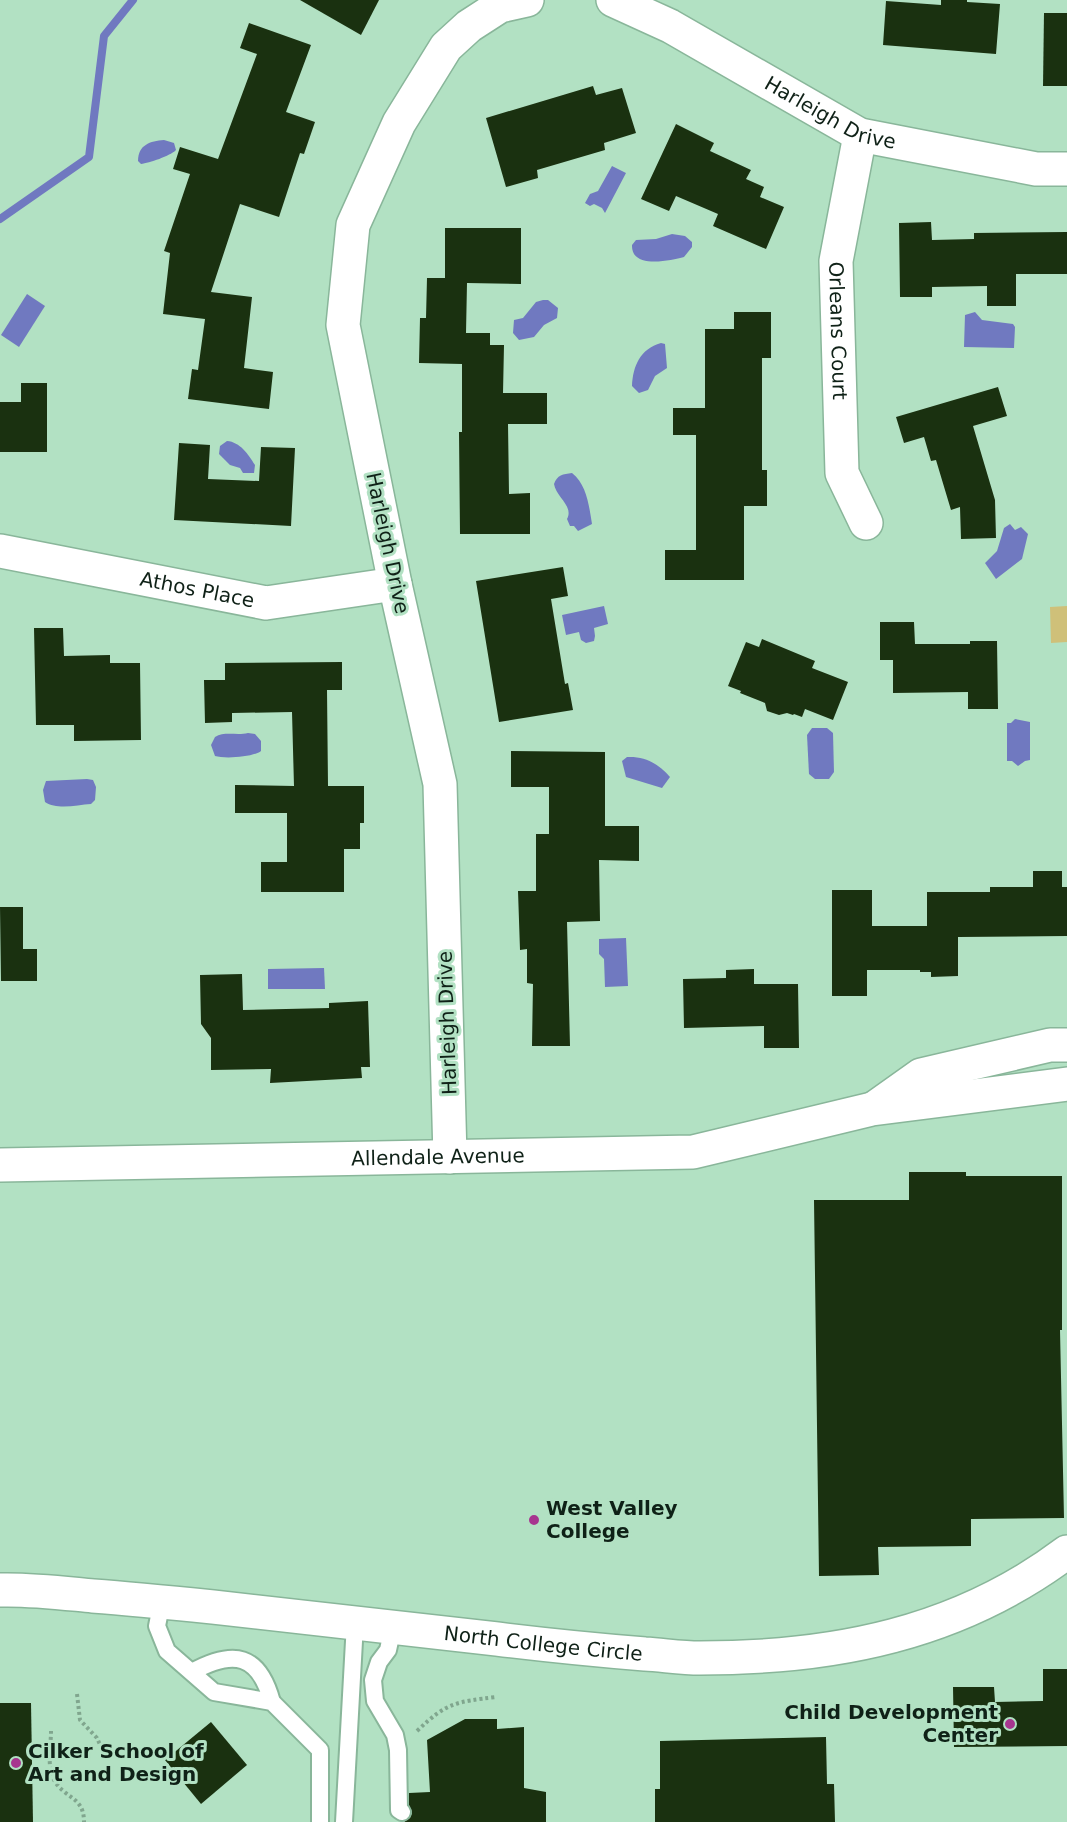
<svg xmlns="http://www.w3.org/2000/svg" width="1067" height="1822" font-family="'DejaVu Sans',sans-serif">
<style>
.green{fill:#cfc079}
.water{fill:#7079c0}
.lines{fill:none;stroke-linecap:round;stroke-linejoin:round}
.stream{stroke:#7079c0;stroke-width:8}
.building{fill:#1a3110}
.lane-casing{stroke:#89b69a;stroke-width:20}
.street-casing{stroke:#89b69a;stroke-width:36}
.secondary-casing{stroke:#89b69a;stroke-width:36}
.path{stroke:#80a68e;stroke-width:4;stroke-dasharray:3 3;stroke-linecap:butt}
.lane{stroke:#fff;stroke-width:16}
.street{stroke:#fff;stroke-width:33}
.secondary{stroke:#fff;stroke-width:33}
.poi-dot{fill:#a7358f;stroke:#b2e1c3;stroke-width:2}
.labels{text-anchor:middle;stroke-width:6;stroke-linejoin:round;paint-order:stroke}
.street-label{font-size:20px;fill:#0f2117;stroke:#b2e1c3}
.poi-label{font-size:20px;font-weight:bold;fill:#0f2117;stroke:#b2e1c3;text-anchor:start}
</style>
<rect width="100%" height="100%" fill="#b2e1c3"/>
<polygon class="green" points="1067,606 1067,642 1051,643 1050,607"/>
<g class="water">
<path d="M164 140 174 143 176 150C170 156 149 163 141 164L138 161C138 145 150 141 164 140Z"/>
<polygon points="612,166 626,173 605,213 602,208 594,204 590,206 585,203 590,194 598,191"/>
<path d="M672 234 685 236 692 242V247L684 257C669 261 631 269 632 245L636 240 656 239Z"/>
<polygon points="27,294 45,306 19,347 1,335"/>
<polygon points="543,300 548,300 558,308 557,318 544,325 534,337 519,340 513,333 514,320 523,318 536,302"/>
<polygon points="975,312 982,320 1013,324 1015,327 1014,348 964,347 965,315"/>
<path d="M661 343 665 344 667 368 655 376 648 390 639 393 632 386C633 366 640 349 661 343Z"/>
<path d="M227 441C240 442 248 454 255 465L254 473H243L240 468 230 465 219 454 220 446Z"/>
<path d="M572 473C587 485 589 506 592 524L578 531 574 526H570L567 519C574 506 556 497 554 484 557 475 563 474 572 473Z"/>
<polygon points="1010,524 1015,530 1021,527 1028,534 1022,559 996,579 985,563 997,551 1004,528"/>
<polygon points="604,606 608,624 594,628 595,636 594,641 586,643 581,640 579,632 566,635 562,615"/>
<polygon points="1015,719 1030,722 1030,760 1025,761 1018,766 1012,761 1007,761 1007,723 1011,723"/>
<polygon points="812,728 827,728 833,733 834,772 829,779 815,779 809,774 807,735"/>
<path d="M248 733 255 734 261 741V751C254 757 225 759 215 756L211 745 215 737C225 731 237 736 248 733Z"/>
<path d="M627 757C645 756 659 764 670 777L662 788 626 777 622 761Z"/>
<path d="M87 779 93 780 96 787 95 800 91 804C77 805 57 810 45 802L43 790 46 781Z"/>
<polygon points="626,938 628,986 605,987 604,959 599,954 599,939"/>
<polygon points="324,968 325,989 268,989 268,969"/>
</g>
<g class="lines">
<polyline class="stream" points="0,219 89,157 104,36 133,0"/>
</g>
<g class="building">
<polygon points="300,0 379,0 361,35"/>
<polygon points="941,0 967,0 967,2 1000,4 996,54 883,45 886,1 941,5"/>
<polygon points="1044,13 1067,13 1067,86 1043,86"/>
<polygon points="249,23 311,45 286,112 315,122 304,154 300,153 279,217 240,204 211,292 252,297 244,368 273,372 269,409 188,399 192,369 198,370 205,319 163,314 170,253 164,251 190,174 173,169 180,147 218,159 257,54 240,48"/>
<polygon points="593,86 596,95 622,88 636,133 604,143 605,150 537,170 538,178 506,187 486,118"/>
<polygon points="676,124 714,143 710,151 751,170 746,179 764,187 760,197 784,207 766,249 713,226 718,214 676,196 669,211 641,199"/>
<polygon points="931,222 932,240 974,239 974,233 1067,232 1067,274 1016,274 1016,306 987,306 987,286 932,287 932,297 900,297 899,223"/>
<polygon points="445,228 521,228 521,284 467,283 466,333 490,333 490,345 504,345 503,393 547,393 547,424 508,424 509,494 530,493 530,534 460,534 459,432 462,432 462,364 419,363 420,318 426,318 427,278 445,278"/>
<polygon points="734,312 771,312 771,358 762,358 762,470 767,470 767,506 744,506 744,580 665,580 665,550 696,550 696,435 673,435 673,408 705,408 705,329 734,329"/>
<polygon points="21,383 47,383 47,452 0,452 0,402 21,402"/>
<polygon points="998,387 1007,416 973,426 995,500 996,538 961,539 960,507 951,510 936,460 931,461 924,437 904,443 896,417"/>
<polygon points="179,443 210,445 208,479 259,481 261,447 295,448 291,526 174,520"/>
<polygon points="563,567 568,596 551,599 565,684 568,683 573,710 499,722 476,581"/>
<polygon points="880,622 914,622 915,644 970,644 970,641 997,641 998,709 968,709 968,692 893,693 893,660 880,660"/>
<polygon points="34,628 63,628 64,656 110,655 110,663 140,663 141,740 74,741 74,725 36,725"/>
<polygon points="762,639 815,661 812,668 848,682 833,720 805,709 802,717 794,714 793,715 787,713 779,715 767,711 765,703 740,693 741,691 728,686 746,642 759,647"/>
<polygon points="342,662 342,690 327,690 328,786 364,786 364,823 360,823 360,849 344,849 344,892 261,892 261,862 287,862 287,813 235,813 235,785 294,786 292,712 232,713 232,722 205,723 204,680 225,680 225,663"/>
<polygon points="511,751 605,752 605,826 639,826 639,861 599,860 600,921 567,922 570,1046 532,1046 533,984 527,983 527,949 520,950 518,891 536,891 536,834 549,834 549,787 511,787"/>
<polygon points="1033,871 1062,871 1062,887 1067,887 1067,936 958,937 958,976 931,977 931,972 920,972 920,970 867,970 867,996 832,996 832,890 872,890 872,926 927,926 927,892 990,892 990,887 1033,887"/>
<polygon points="0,907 23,907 23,949 37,949 37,981 1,981"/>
<polygon points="754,969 754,984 798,984 799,1048 764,1048 764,1026 684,1028 683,979 726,978 726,970"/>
<polygon points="242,974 243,1010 329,1008 329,1003 368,1001 370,1067 361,1067 362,1078 270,1083 271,1069 211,1070 211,1038 201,1024 200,975"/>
<polygon points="909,1172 966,1172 966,1176 1062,1176 1062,1330 1060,1330 1064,1518 971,1519 971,1546 878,1547 879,1575 819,1576 814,1200 909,1200"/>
<polygon points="1043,1669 1067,1669 1067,1746 954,1747 953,1687 994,1687 995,1702 1043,1701"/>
<polygon points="0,1703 31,1703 33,1822 0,1822"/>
<polygon points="465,1719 497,1719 497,1729 524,1727 524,1788 546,1792 546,1822 404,1822 410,1818 412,1813 409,1805 409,1793 430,1792 427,1740"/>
<polygon points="211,1722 247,1765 201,1804 165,1760"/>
<polygon points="826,1737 827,1784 834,1784 835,1822 655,1822 655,1789 660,1789 660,1741"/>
</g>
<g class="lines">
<defs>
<g id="lane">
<polyline points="162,1601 157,1626 167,1651 214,1692 272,1702 320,1750 320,1822"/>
<polyline points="393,1627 388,1650 379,1662 373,1680 375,1701 395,1735 398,1750 399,1810 402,1812"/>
<path d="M192 1672C234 1649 259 1654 272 1702"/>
<polyline points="344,1822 355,1623"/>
</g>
<g id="street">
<path id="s1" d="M613 0 670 26 860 135 1036 169H1067"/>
<path id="s2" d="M860 135 836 261 842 473 866 523"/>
<path id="s3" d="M0 551 266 603 395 584"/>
<polyline points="450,1157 440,784 395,584 343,325 353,225 399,123 446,47 469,26 500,6 527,0"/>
<path id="s4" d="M0 1590C31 1589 62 1593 93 1596 133 1599 173 1603 213 1607 308 1618 403 1628 497 1639 546 1645 596 1650 645 1654 663 1655 681 1658 700 1658 834 1658 958 1634 1067 1552"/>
</g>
<g id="secondary">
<polyline points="876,1107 921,1075 1050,1045 1067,1045"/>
<path id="s5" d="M0 1165 693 1152 872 1109 1067 1084"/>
</g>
</defs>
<use href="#lane" class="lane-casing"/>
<use href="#street" class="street-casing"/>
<use href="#secondary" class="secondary-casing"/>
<g class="path">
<polyline points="77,1694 80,1720 97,1738 101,1747"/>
<path d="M51 1731C51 1745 47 1766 53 1778 63 1799 84 1795 84 1822"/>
<path d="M417 1731C447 1702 456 1702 496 1697"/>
</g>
<use href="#lane" class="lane"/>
<use href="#street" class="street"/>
<use href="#secondary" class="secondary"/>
</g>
<g class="poi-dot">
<circle cx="534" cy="1520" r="6"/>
<circle cx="1010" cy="1724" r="6"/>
<circle cx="16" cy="1763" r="6"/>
</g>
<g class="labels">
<g class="street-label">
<text dy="7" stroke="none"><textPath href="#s1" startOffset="246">Harleigh Drive</textPath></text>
<text dy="7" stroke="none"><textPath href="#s2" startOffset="198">Orleans Court</textPath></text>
<text transform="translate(388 543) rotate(78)" y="7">Harleigh Drive</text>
<text dy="7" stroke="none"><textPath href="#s3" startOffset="201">Athos Place</textPath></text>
<text transform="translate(447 1023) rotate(-92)" y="7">Harleigh Drive</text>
<text dy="7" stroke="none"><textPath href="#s5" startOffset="438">Allendale Avenue</textPath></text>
<text dy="7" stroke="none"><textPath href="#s4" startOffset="546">North College Circle</textPath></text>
</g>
<g class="poi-label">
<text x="546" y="1515">West Valley<tspan x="546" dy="23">College</tspan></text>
<text x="998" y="1719" text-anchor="end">Child Development<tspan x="998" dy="23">Center</tspan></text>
<text x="28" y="1758">Cilker School of<tspan x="28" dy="23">Art and Design</tspan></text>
</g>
</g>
</svg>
